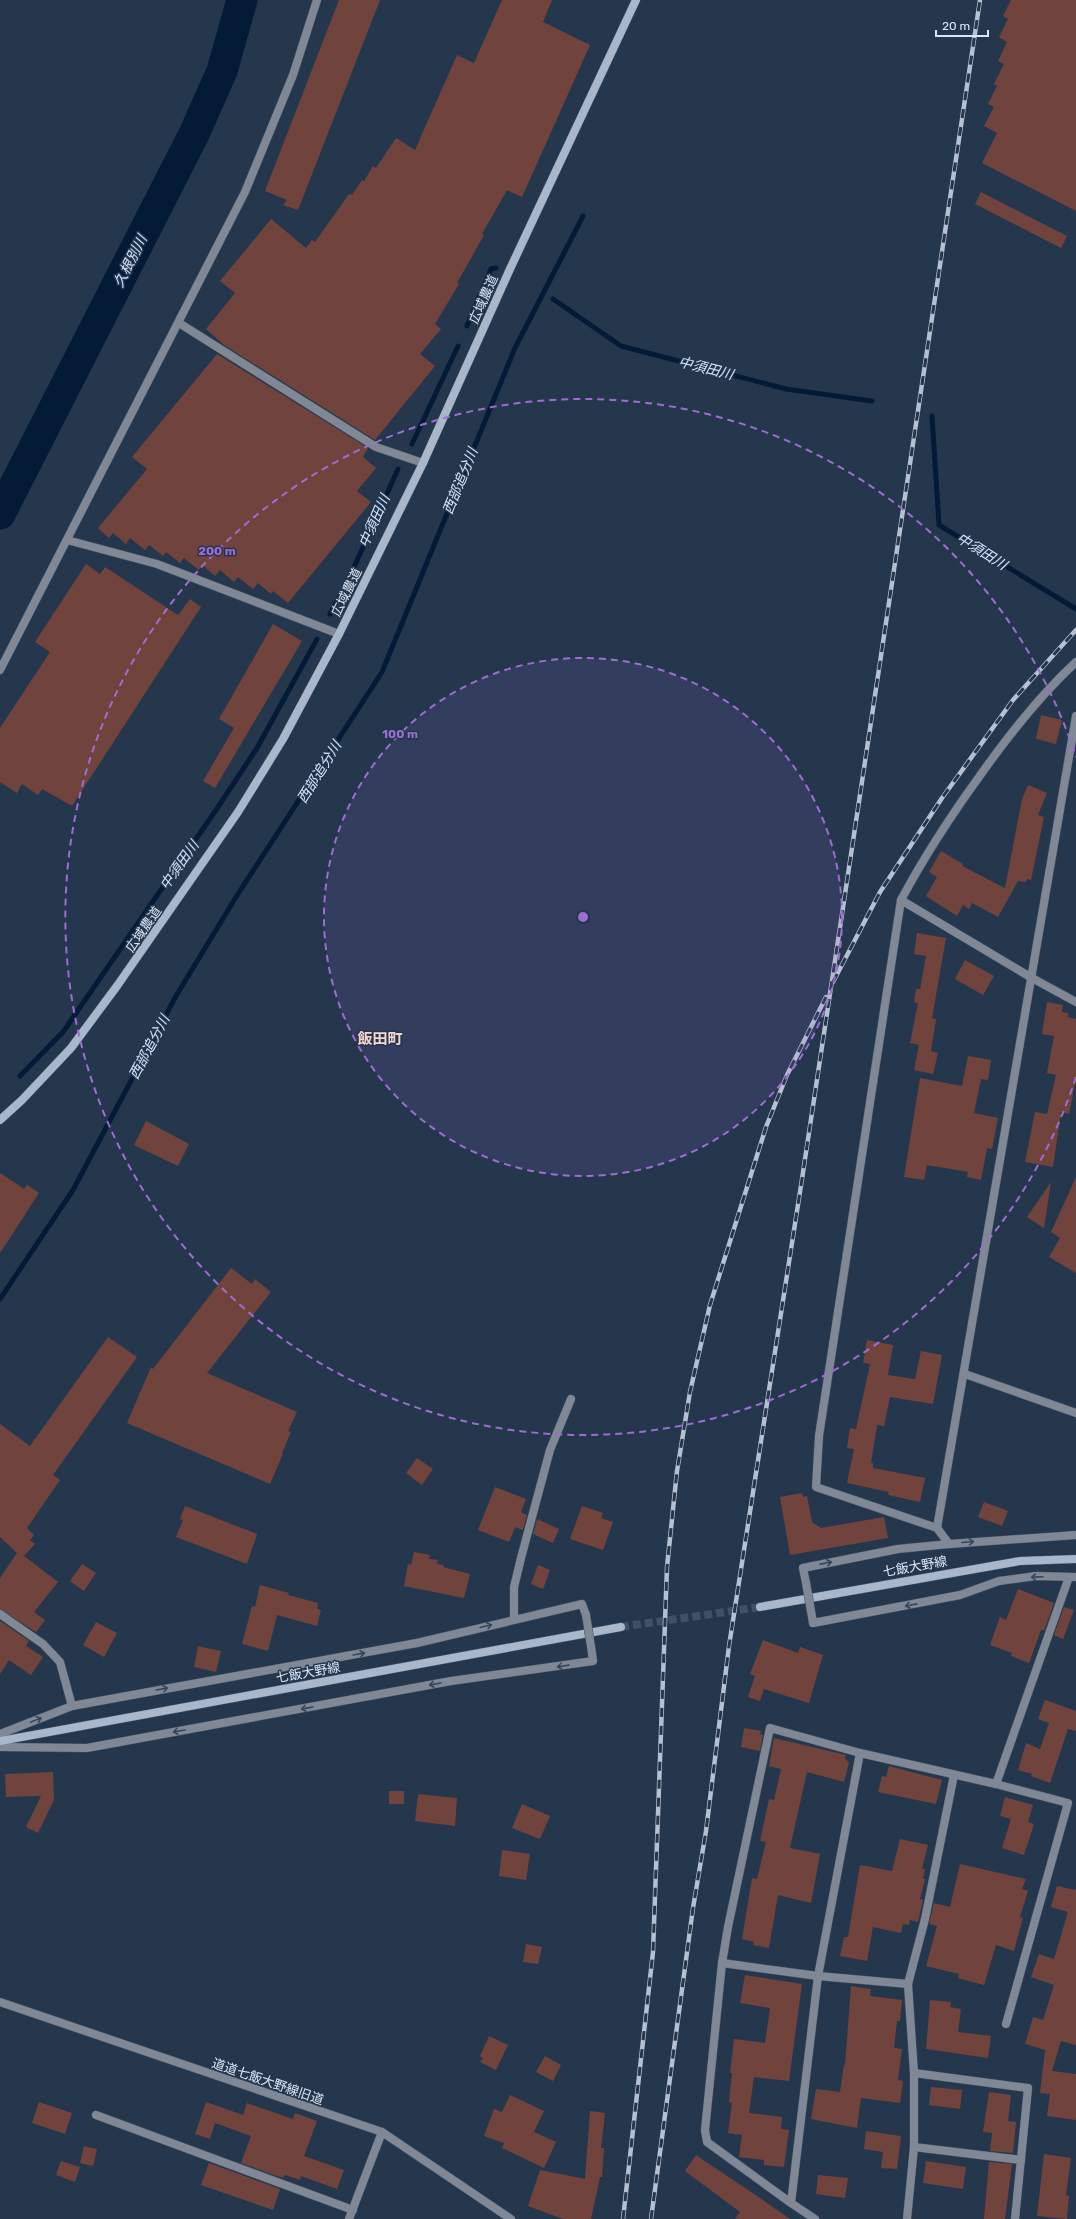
<svg xmlns="http://www.w3.org/2000/svg" width="1076" height="2219" font-family="Rubik,'Noto Sans JP',sans-serif">
<style>
.lines{fill:none;stroke-linecap:round;stroke-linejoin:round}
.stream{stroke:#041b38;stroke-width:5}
.river{stroke:#041b38;stroke-width:31}
.building{fill:#70443d}
.secondary-tunnel{stroke:#405166;stroke-width:8;stroke-dasharray:8 4;stroke-linecap:butt}
.lane-casing{stroke:#425368;stroke-width:9}
.street-casing{stroke:#425368;stroke-width:9}
.secondary-casing{stroke:#425368;stroke-width:9}
.lane{stroke:#7f8894;stroke-width:8}
.street{stroke:#7f8894;stroke-width:8}
.secondary{stroke:#a8b7c9;stroke-width:8}
.rail-casing{stroke:#b5c1d1;stroke-width:4.5}
.rail{stroke:#25374d;stroke-width:3;stroke-dasharray:9;stroke-linecap:butt}
.street-bridge-casing{stroke:#425368;stroke-width:9;stroke-linecap:butt}
.street-bridge{stroke:#7f8894;stroke-width:8}
.oneway{stroke:#37475b}
.ring{fill:none;stroke:#9d6dd2;stroke-width:2;stroke-dasharray:7 5}
.labels{text-anchor:middle;stroke-width:3;stroke-linejoin:round;paint-order:stroke}
.street-label{font-size:13px;fill:#dce7f5;stroke:#25374d}
.water-label{font-size:14px;font-style:italic;fill:#d4e6fd;stroke:#25374d}
.quarter-label{font-size:15px;font-weight:bold;fill:#f7d4ce;stroke:#25374d}
.centre{fill:#9d6dd2;stroke:#25374d;stroke-width:2}
.ring-label{font-size:12px;text-anchor:middle;font-weight:bold;fill:#9d6dd2;stroke:#25374d;stroke-width:3;stroke-linejoin:round;paint-order:stroke}
</style>
<rect width="100%" height="100%" fill="#25374d"/>
<g class="lines">
<g class="stream">
<polyline points="553,299 621,346 786,389 872,401"/>
<polyline points="467,326 491,269 496,268"/>
<polyline points="932,416 939,525 1076,609"/>
<polyline points="412,444 458,346"/>
<polyline points="351,574 398,469"/>
<polyline points="330,614 338,599"/>
<polyline points="20,1076 63,1032 216,810 257,748 317,639"/>
<polyline points="0,1299 73,1190 176,996 236,897 382,672 515,348 583,216"/>
</g>
<polyline class="river" points="0,514 194,134 222,71 242,0"/>
</g>
<g class="building">
<polygon points="339,0 380,0 298,210 283,205 287,200 265,191"/>
<polygon points="502,0 552,0 543,22 590,45 522,197 507,190 482,234 484,235 457,283 459,284 435,324 441,329 420,354 435,366 375,440 224,345 206,329 235,293 220,281 271,219 306,248 312,240 315,242 349,194 352,195 362,180 364,181 373,166 376,168 396,138 415,150 457,55 474,63"/>
<polygon points="1011,0 1076,0 1076,211 982,163 997,133 984,126 994,107 988,104 997,86 994,84 1004,64 998,61 1007,42 999,37 1008,19 1003,16"/>
<polygon points="981,192 1067,236 1061,248 975,204"/>
<polygon points="217,354 368,448 363,457 376,468 357,491 371,502 288,603 273,591 271,594 258,583 253,589 238,577 234,582 220,570 215,576 202,565 199,570 184,558 180,563 166,552 163,556 149,545 145,550 130,538 126,544 113,533 109,538 98,528 147,469 132,457"/>
<polygon points="86,564 100,574 105,567 178,615 190,599 201,607 72,806 42,789 38,795 22,784 17,793 0,782 0,728 50,652 35,642"/>
<polygon points="273,624 302,641 215,788 203,781 234,728 219,719"/>
<polygon points="1041,715 1062,720 1056,744 1036,739"/>
<polygon points="1028,785 1047,793 1038,815 1044,817 1031,880 1027,879 1026,882 1018,881 998,917 972,903 969,909 963,905 957,916 926,896 937,877 929,872 941,851 963,864 962,866 1005,888 1022,799"/>
<polygon points="917,933 946,938 932,1018 936,1019 931,1051 938,1053 933,1074 914,1070 919,1045 910,1043 918,1003 914,1002 916,989 920,989 926,956 914,954"/>
<polygon points="965,960 994,976 983,995 955,979"/>
<polygon points="1047,1002 1063,1005 1062,1012 1068,1013 1068,1017 1076,1019 1076,1079 1069,1114 1061,1112 1053,1167 1025,1162 1035,1112 1047,1114 1056,1075 1047,1073 1054,1036 1042,1034"/>
<polygon points="968,1056 991,1060 988,1080 981,1079 974,1113 998,1118 992,1149 987,1148 981,1180 967,1177 968,1172 927,1165 924,1180 904,1177 920,1078 962,1086"/>
<polygon points="146,1121 189,1144 178,1166 134,1145"/>
<polygon points="0,1173 24,1189 27,1185 39,1193 0,1253"/>
<polygon points="1076,1177 1076,1273 1049,1257 1060,1238 1051,1232"/>
<polygon points="1051,1182 1044,1228 1027,1217"/>
<polygon points="231,1268 252,1284 255,1279 271,1292 207,1373 297,1412 288,1431 291,1432 282,1453 283,1454 270,1484 127,1423 151,1367 153,1369"/>
<polygon points="108,1337 137,1357 53,1475 60,1480 27,1528 34,1535 30,1540 35,1544 24,1556 58,1582 34,1612 45,1620 36,1632 0,1609 0,1578 17,1553 0,1537 0,1424 30,1446"/>
<polygon points="867,1340 893,1345 888,1375 915,1379 921,1351 942,1355 933,1404 890,1397 884,1426 877,1425 871,1463 873,1463 873,1468 925,1478 920,1502 888,1495 889,1492 847,1483 854,1449 847,1448 850,1428 856,1429 870,1364 863,1363"/>
<polygon points="417,1458 433,1469 422,1485 406,1473"/>
<polygon points="495,1487 526,1499 521,1512 527,1515 523,1530 515,1527 509,1542 478,1530"/>
<polygon points="802,1493 803,1497 807,1496 812,1522 821,1528 884,1517 888,1538 790,1555 780,1497"/>
<polygon points="984,1502 1008,1511 1002,1526 978,1517"/>
<polygon points="185,1506 257,1534 247,1564 176,1537 183,1520 180,1519"/>
<polygon points="582,1506 603,1513 601,1518 613,1522 603,1550 570,1539"/>
<polygon points="537,1519 559,1529 553,1543 533,1534"/>
<polygon points="414,1552 430,1555 429,1559 438,1560 437,1564 444,1565 443,1567 470,1574 464,1598 404,1586 408,1564 411,1565"/>
<polygon points="82,1564 96,1573 84,1591 70,1581"/>
<polygon points="538,1565 550,1570 543,1589 531,1584"/>
<polygon points="260,1585 289,1593 288,1595 318,1603 317,1609 321,1610 317,1626 277,1615 268,1651 242,1644 252,1606 255,1607"/>
<polygon points="1018,1589 1054,1603 1044,1631 1041,1630 1029,1663 1011,1656 1012,1653 990,1645 1000,1617 1006,1620"/>
<polygon points="1064,1607 1074,1610 1063,1639 1054,1635"/>
<polygon points="0,1621 29,1641 26,1646 43,1657 31,1675 9,1660 0,1674"/>
<polygon points="96,1622 117,1633 104,1657 83,1645"/>
<polygon points="763,1640 798,1653 800,1647 823,1655 809,1703 764,1689 760,1701 748,1697 755,1676 750,1674"/>
<polygon points="198,1646 221,1651 216,1672 194,1667"/>
<polygon points="1045,1700 1076,1711 1076,1731 1068,1729 1050,1783 1031,1776 1032,1774 1018,1770 1026,1743 1040,1749 1049,1723 1038,1719"/>
<polygon points="744,1728 761,1731 760,1734 763,1735 760,1751 741,1747"/>
<polygon points="774,1738 846,1755 845,1758 849,1763 844,1782 807,1772 790,1848 820,1854 814,1887 811,1903 778,1895 769,1948 753,1945 754,1942 742,1939 752,1878 757,1879 766,1842 760,1841 769,1799 774,1800 781,1769 769,1766"/>
<polygon points="889,1766 942,1780 936,1804 878,1792 882,1776 886,1777"/>
<polygon points="53,1772 54,1800 38,1833 26,1827 41,1796 6,1797 5,1774"/>
<rect x="389" y="1791" width="15" height="13"/>
<polygon points="418,1794 457,1798 455,1826 415,1821"/>
<polygon points="1005,1797 1033,1805 1028,1822 1034,1824 1024,1855 1002,1848 1011,1819 1000,1816"/>
<polygon points="522,1804 550,1816 540,1839 512,1828"/>
<polygon points="900,1839 928,1845 922,1869 925,1869 923,1879 925,1879 920,1899 923,1900 918,1922 910,1920 909,1925 903,1924 901,1933 873,1927 867,1961 840,1956 844,1937 848,1937 860,1865 892,1871"/>
<polygon points="502,1850 530,1854 526,1880 499,1876"/>
<polygon points="960,1864 1026,1879 1022,1889 1028,1891 1020,1917 1023,1918 1014,1951 996,1945 984,1985 958,1978 959,1974 926,1966 937,1926 929,1924 934,1903 950,1907"/>
<polygon points="1057,1886 1076,1890 1076,2045 1061,2041 1052,2071 1076,2074 1076,2120 1047,2116 1050,2094 1040,2093 1045,2050 1025,2044 1033,2017 1043,2020 1054,1985 1031,1977 1039,1954 1054,1959 1068,1912 1051,1907"/>
<polygon points="526,1944 542,1947 538,1964 523,1962"/>
<polygon points="745,1975 802,1984 789,2081 754,2077 749,2113 782,2117 781,2129 789,2130 784,2167 764,2165 764,2160 739,2157 742,2135 728,2133 732,2103 729,2102 732,2073 730,2073 734,2039 765,2043 770,2008 740,2003"/>
<polygon points="851,1986 871,1989 870,1996 902,2000 900,2021 897,2021 894,2048 902,2049 898,2080 903,2081 900,2103 861,2098 857,2128 811,2119 816,2089 840,2092 844,2065 845,2065"/>
<polygon points="930,2000 951,2002 950,2007 961,2009 958,2032 991,2036 988,2058 926,2049"/>
<polygon points="489,2036 508,2045 496,2070 480,2062 483,2058 480,2056"/>
<polygon points="545,2056 561,2065 553,2081 536,2072"/>
<polygon points="931,2087 962,2090 960,2109 929,2105"/>
<polygon points="989,2092 1011,2095 1008,2121 1016,2122 1013,2153 990,2151 992,2133 983,2132"/>
<polygon points="510,2095 544,2111 534,2132 556,2142 544,2168 502,2148 504,2143 484,2136 494,2109 502,2112"/>
<polygon points="39,2102 72,2113 65,2134 32,2123"/>
<polygon points="206,2102 243,2115 247,2103 293,2119 295,2113 317,2121 304,2156 344,2170 337,2189 301,2176 300,2180 285,2175 283,2178 241,2163 251,2136 215,2123 210,2139 195,2134"/>
<polygon points="590,2111 605,2113 601,2148 604,2148 602,2177 600,2177 591,2219 563,2219 528,2206 540,2170 585,2179"/>
<polygon points="866,2131 901,2136 897,2169 881,2168 883,2152 864,2149"/>
<polygon points="84,2146 97,2149 93,2166 80,2163"/>
<polygon points="1044,2154 1071,2158 1066,2195 1069,2196 1067,2219 1037,2216"/>
<polygon points="696,2155 760,2198 790,2219 735,2219 740,2212 685,2171"/>
<polygon points="61,2161 80,2167 75,2182 56,2175"/>
<polygon points="926,2161 966,2167 963,2189 923,2183"/>
<polygon points="989,2162 1012,2164 1005,2219 984,2219"/>
<polygon points="209,2163 280,2189 273,2210 201,2185"/>
<polygon points="818,2175 848,2178 845,2198 816,2194"/>
</g>
<g class="lines">
<polyline class="secondary-tunnel" points="621,1627 760,1607"/>
<defs>
<g id="lane">
<polyline points="179,323 376,447 423,463"/>
<polyline points="67,540 157,564 339,634"/>
<polyline points="0,670 245,192 293,75 317,0"/>
<polyline points="0,1614 43,1644 60,1662 72,1706"/>
<polyline points="96,2115 353,2210"/>
<polyline points="914,2147 1021,2160"/>
</g>
<g id="street">
<polyline points="901,900 1032,978 1076,1002"/>
<polyline points="965,1374 1076,1413"/>
<polyline points="937,1528 1076,716"/>
<path d="M949 1544 937 1528 816 1487 819 1436 901 900C924 857 950 817 979 777 1008 736 1039 696 1076 662"/>
<polyline points="806,1583 803,1568 898,1549 949,1544 1076,1535"/>
<polyline points="811,1611 813,1623 960,1595 999,1581 1036,1576 1076,1577"/>
<polyline points="514,1619 514,1587 521,1558 550,1450 571,1399"/>
<polyline points="0,1734 72,1706 417,1643 582,1604 586,1615"/>
<polyline points="0,1747 87,1748 451,1681 593,1661 592,1653"/>
<polyline points="996,1784 1068,1803 1006,2024"/>
<polyline points="722,1963 818,1976 908,1984"/>
<polyline points="0,2002 382,2132 511,2219"/>
<polyline points="914,2073 1028,2088 1015,2219"/>
<polyline points="791,2203 707,2142 705,2130 722,1963 728,1927 770,1728 860,1753"/>
<polyline points="349,2219 382,2132"/>
<polyline points="815,2219 791,2203 818,1976 860,1753 996,1784 1069,1577"/>
<polyline points="907,2219 914,2147 914,2073 908,1984 925,1919 954,1775"/>
</g>
<g id="secondary">
<polyline points="0,1120 22,1100 71,1048 117,986 238,812 283,739 339,634 423,463 510,269 636,0"/>
<polyline points="760,1607 1020,1561 1076,1559"/>
<polyline points="0,1741 621,1627"/>
</g>
</defs>
<use href="#lane" class="lane-casing"/>
<use href="#street" class="street-casing"/>
<use href="#secondary" class="secondary-casing"/>
<use href="#lane" class="lane"/>
<use href="#street" class="street"/>
<use href="#secondary" class="secondary"/>
<defs>
<g id="rail">
<polyline points="833,982 880,892 942,798 1013,700 1076,630"/>
<polyline points="623,2219 653,1952 667,1567 677,1471 690,1392 710,1305 766,1127 787,1075 826,997"/>
<polyline points="651,2219 693,1908 706,1831 729,1646 802,1179 980,0"/>
</g>
</defs>
<use href="#rail" class="rail-casing"/>
<use href="#rail" class="rail"/>
<defs>
<g id="street-bridge">
<polyline points="806,1583 811,1611"/>
<polyline points="586,1615 592,1653"/>
</g>
</defs>
<use href="#street-bridge" class="street-bridge-casing"/>
<use href="#street-bridge" class="street-bridge"/>
</g>
<defs><path id="oneway-shaft" d="M-6 0H5M1.5-3L5.5 0L1.5 3" fill="none" stroke-width="1.6" stroke-linecap="round" stroke-linejoin="round"/></defs>
<g class="oneway">
<use href="#oneway-shaft" transform="translate(968 1542) rotate(-5)"/>
<use href="#oneway-shaft" transform="translate(826 1563) rotate(-11)"/>
<use href="#oneway-shaft" transform="translate(1037 1577) rotate(178)"/>
<use href="#oneway-shaft" transform="translate(911 1605) rotate(169)"/>
<use href="#oneway-shaft" transform="translate(486 1626) rotate(-14)"/>
<use href="#oneway-shaft" transform="translate(359 1654) rotate(-10)"/>
<use href="#oneway-shaft" transform="translate(563 1666) rotate(172)"/>
<use href="#oneway-shaft" transform="translate(435 1684) rotate(170)"/>
<use href="#oneway-shaft" transform="translate(162 1689) rotate(-10)"/>
<use href="#oneway-shaft" transform="translate(307 1708) rotate(170)"/>
<use href="#oneway-shaft" transform="translate(36 1720) rotate(-22)"/>
<use href="#oneway-shaft" transform="translate(179 1731) rotate(170)"/>
</g>
<circle cx="583" cy="917" r="259" fill="#9d6dd2" fill-opacity=".12"/>
<g class="ring">
<circle cx="583" cy="917" r="259"/>
<path d="M1076 1077A518 518 0 1 1 1076 757"/>
</g>
<g class="labels">
<g class="street-label">
<text transform="translate(483 299) rotate(-66)" y="5">広域農道</text>
<text transform="translate(346 592) rotate(-64)" y="5">広域農道</text>
<text transform="translate(143 929) rotate(-55)" y="5">広域農道</text>
<text transform="translate(915 1566) rotate(-10)" y="5">七飯大野線</text>
<text transform="translate(308 1672) rotate(-10)" y="5">七飯大野線</text>
<text transform="translate(268 2081) rotate(19)" y="5">道道七飯大野線旧道</text>
</g>
<g class="water-label">
<text transform="translate(130 261) rotate(-63)" y="5">久根別川</text>
<text transform="translate(706 368) rotate(14)" y="5">中須田川</text>
<text transform="translate(460 481) rotate(-68)" y="5">西部追分川</text>
<text transform="translate(374 521) rotate(-66)" y="5">中須田川</text>
<text transform="translate(982 551) rotate(32)" y="5">中須田川</text>
<text transform="translate(319 772) rotate(-58)" y="5">西部追分川</text>
<text transform="translate(179 865) rotate(-55)" y="5">中須田川</text>
<text transform="translate(149 1047) rotate(-62)" y="5">西部追分川</text>
</g>
<g class="quarter-label">
<text x="380" y="1044">飯田町</text>
</g>
</g>
<circle cx="583" cy="917" r="6" class="centre"/>
<g class="ring-label">
<text x="217" y="555">200 m</text>
<text x="400" y="738">100 m</text>
</g>
<path d="M936 30v6h52v-6" fill="none" stroke="#dce7f5" stroke-width="2"/>
<text x="942" y="30" font-size="12" fill="#dce7f5" stroke="#25374d" stroke-width="3" paint-order="stroke">20 m</text>
</svg>
